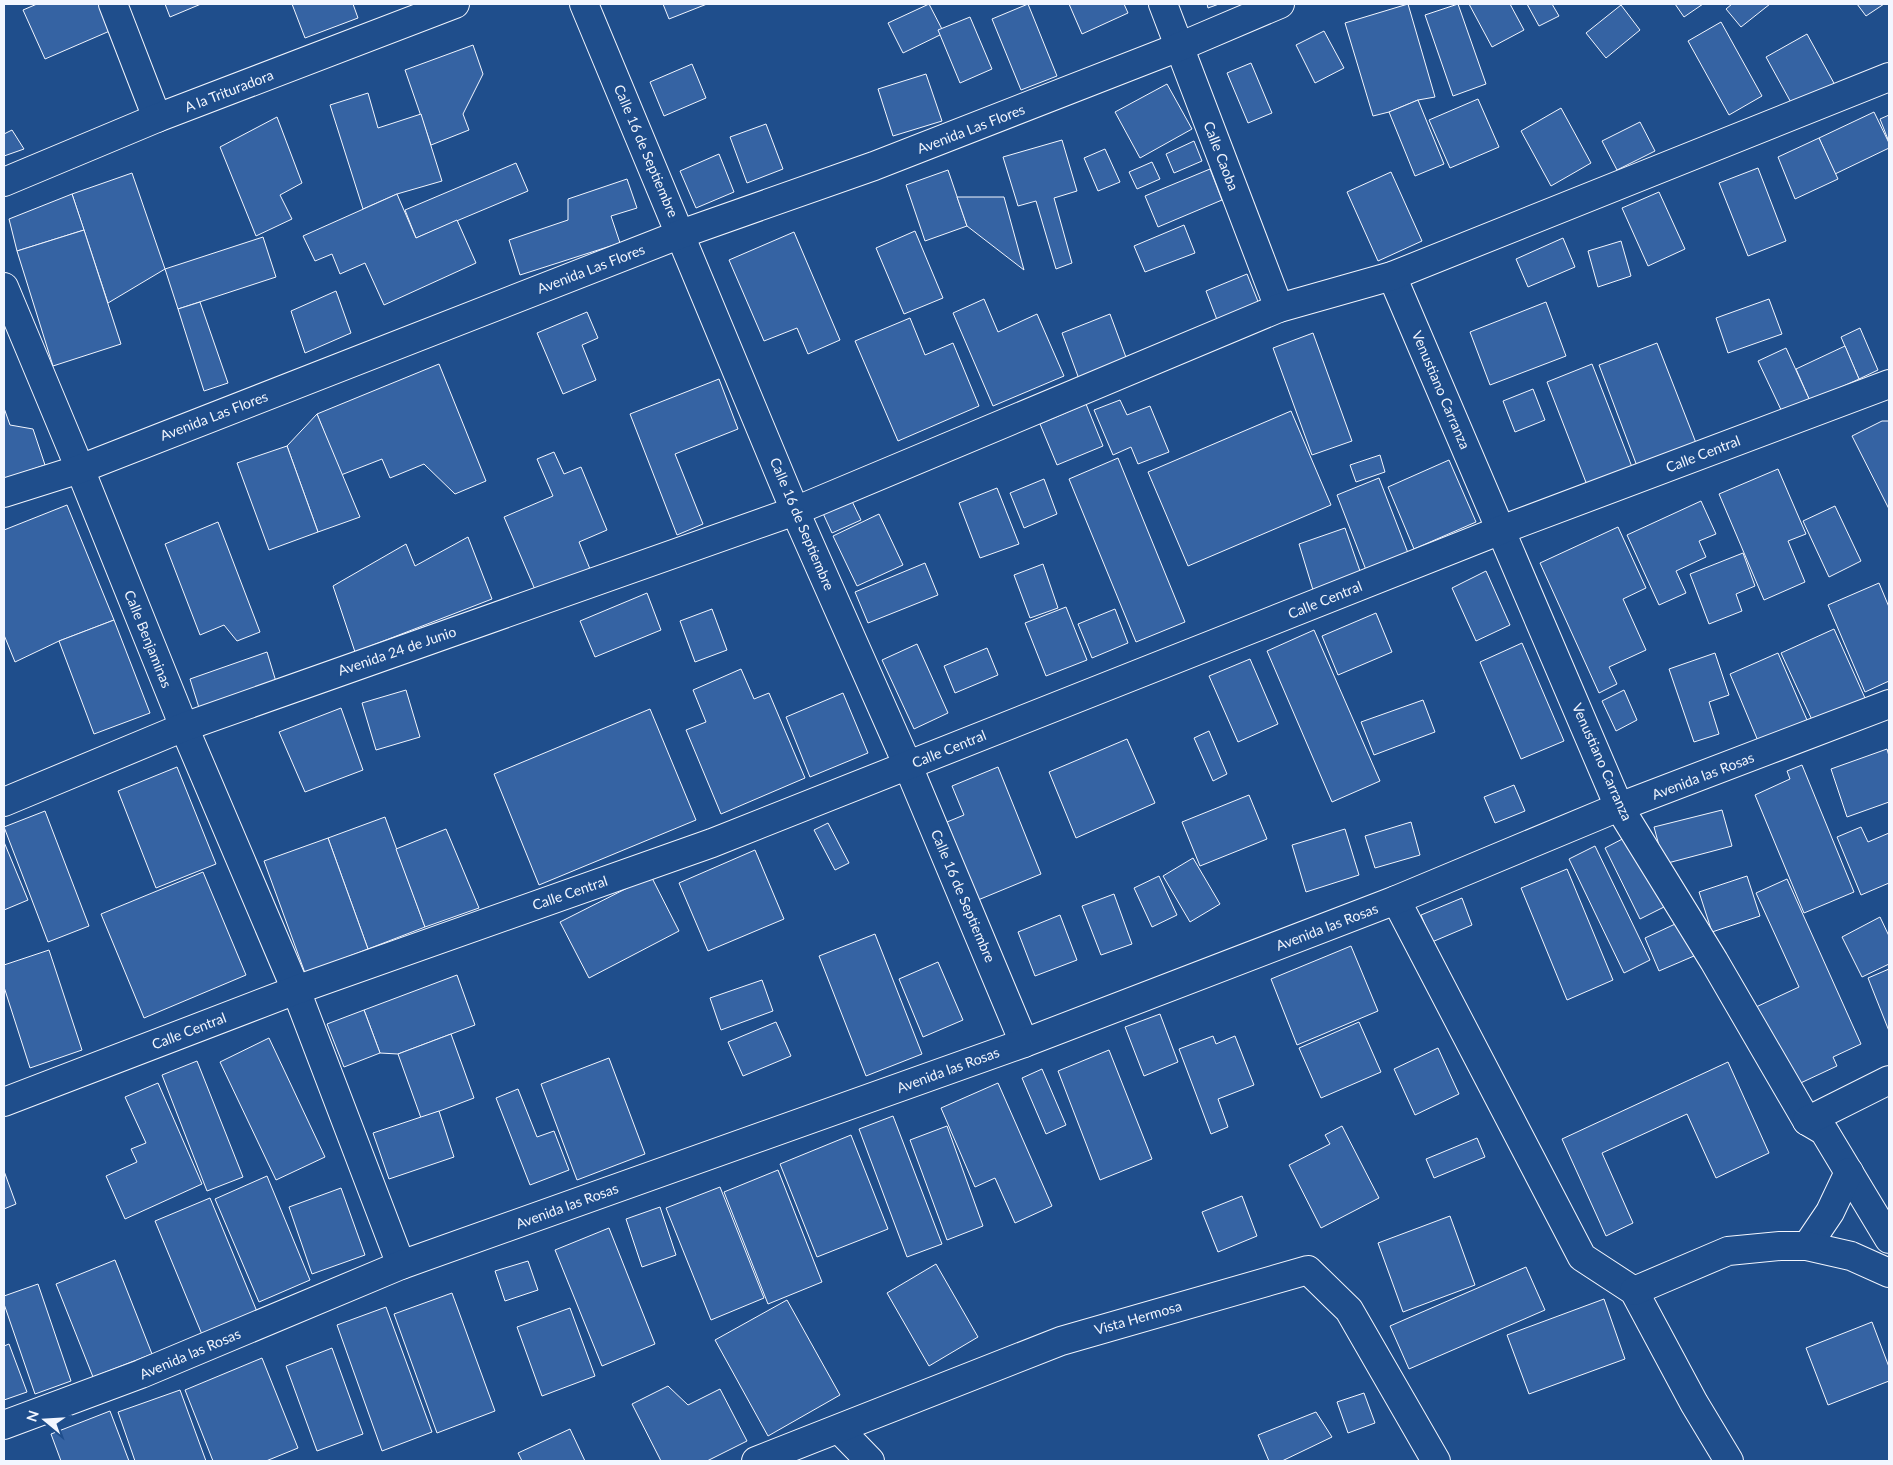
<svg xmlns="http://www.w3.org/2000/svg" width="1893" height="1465" font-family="Lato,sans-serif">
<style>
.building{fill:#3563a3;stroke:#f2f6ff}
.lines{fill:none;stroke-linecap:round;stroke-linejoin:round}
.minor-casing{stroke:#f2f6ff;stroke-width:30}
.minor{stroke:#1f4e8c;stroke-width:28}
.labels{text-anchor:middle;stroke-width:4;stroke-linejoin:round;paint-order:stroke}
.street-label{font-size:14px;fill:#f2f6ff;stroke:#1f4e8c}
</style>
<rect width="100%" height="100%" fill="#1f4e8c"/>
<g class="building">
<polygon points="37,4 101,4 112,30 45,59 23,10"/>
<polygon points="165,4 201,4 170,17"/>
<polygon points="292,4 353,4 358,18 305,38"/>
<polygon points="663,4 707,4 669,19"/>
<polygon points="929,4 944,33 903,53 888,23"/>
<polygon points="1028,4 1057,76 1021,90 992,19"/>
<polygon points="1069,4 1124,4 1128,13 1082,34"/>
<polygon points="1207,4 1219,4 1208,8"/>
<polygon points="1408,4 1435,97 1418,100 1389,112 1373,116 1345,23"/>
<polygon points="1458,4 1486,84 1453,96 1425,15"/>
<polygon points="1469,4 1510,4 1524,30 1492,47"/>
<polygon points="1527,4 1552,4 1559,16 1539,26"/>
<polygon points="1675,4 1703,4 1684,17"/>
<polygon points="1732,4 1770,4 1741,27 1726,9"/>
<polygon points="1857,4 1884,4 1866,16"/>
<polygon points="1621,5 1640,30 1606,58 1586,33"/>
<polygon points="970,17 992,69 960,83 938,30"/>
<polygon points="1721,22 1762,96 1729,115 1688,41"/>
<polygon points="1324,31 1344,68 1315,83 1296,45"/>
<polygon points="1807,34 1835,85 1794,108 1766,57"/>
<polygon points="473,45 483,74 463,114 469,130 431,145 405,70"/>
<polygon points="1251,63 1272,113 1248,123 1227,73"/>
<polygon points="692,64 706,98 664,116 650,82"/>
<polygon points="926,74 942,121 893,136 878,89"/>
<polygon points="1167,84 1192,129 1140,158 1115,112"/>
<polygon points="368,93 378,128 421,114 442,181 397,194 363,209 330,105"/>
<polygon points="1478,99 1499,147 1450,168 1429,120"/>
<polygon points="1418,100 1444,164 1415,176 1389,112"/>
<polygon points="1561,108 1591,163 1551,186 1521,131"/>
<polygon points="1874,112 1889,143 1889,148 1835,174 1819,138"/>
<polygon points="1889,115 1889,142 1880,119"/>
<polygon points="277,117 302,183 280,195 292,219 256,236 220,147"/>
<polygon points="1640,122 1655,151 1617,170 1602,141"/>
<polygon points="766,124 783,169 747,183 730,137"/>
<polygon points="12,130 24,149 4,156 4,134"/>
<polygon points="1819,138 1838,179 1795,199 1778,157"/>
<polygon points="1062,140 1077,191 1054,198 1072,263 1056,269 1036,201 1018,206 1003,157"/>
<polygon points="1194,141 1202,161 1174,173 1166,154"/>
<polygon points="1105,149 1120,182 1098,191 1084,158"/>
<polygon points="719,154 734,192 696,208 680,171"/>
<polygon points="1152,162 1160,179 1137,189 1129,172"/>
<polygon points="516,163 528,191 416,238 405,210"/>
<polygon points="1758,168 1786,241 1748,256 1719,183"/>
<polygon points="1210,169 1222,200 1158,227 1145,196"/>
<polygon points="948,170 967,226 925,241 906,185"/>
<polygon points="1391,172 1422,241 1378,261 1347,192"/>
<polygon points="132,173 165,269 108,303 72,194"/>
<polygon points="627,179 637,208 611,216 620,243 520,275 509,240 568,220 568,199"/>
<polygon points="1659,192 1685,249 1648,266 1622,208"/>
<polygon points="72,194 84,230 17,251 9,219"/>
<polygon points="397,194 416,238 457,220 476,263 384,305 365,263 340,274 332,254 315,261 303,236"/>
<polygon points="957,197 1004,197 1024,270 967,226"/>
<polygon points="1184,225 1195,253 1145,272 1134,246"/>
<polygon points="84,230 121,344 53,366 17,251"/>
<polygon points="915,231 943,298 904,314 876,248"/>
<polygon points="794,232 840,340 808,354 797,328 764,341 729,260"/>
<polygon points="263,237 276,277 178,309 165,269"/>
<polygon points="1563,238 1575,267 1528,287 1516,259"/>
<polygon points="1621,241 1631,276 1598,287 1588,251"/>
<polygon points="1247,274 1261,309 1219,325 1206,291"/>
<polygon points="336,291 351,333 305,353 291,311"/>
<polygon points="984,299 998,332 1037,314 1064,376 993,406 953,313"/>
<polygon points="1769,299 1782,334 1728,353 1716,318"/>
<polygon points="200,302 228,383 204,391 178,309"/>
<polygon points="1546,302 1566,356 1490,385 1470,332"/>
<polygon points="587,312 598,338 582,345 596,380 563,394 537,333"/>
<polygon points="1110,314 1127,360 1079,379 1062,333"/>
<polygon points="910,318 925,355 953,343 979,406 898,441 855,341"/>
<polygon points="1860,328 1878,370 1859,379 1841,337"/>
<polygon points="1313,333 1352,441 1312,455 1273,348"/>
<polygon points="1657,343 1696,443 1637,466 1599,365"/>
<polygon points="1845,346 1859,379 1810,401 1796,369"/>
<polygon points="1786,348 1810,401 1783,414 1758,361"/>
<polygon points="439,364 486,481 455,494 424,464 390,478 382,459 341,475 317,414"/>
<polygon points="1592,364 1632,467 1587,485 1547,382"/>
<polygon points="719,379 738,429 675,454 703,524 677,535 630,414"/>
<polygon points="1533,389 1545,420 1515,432 1503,401"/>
<polygon points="1120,400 1127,415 1150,406 1169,452 1138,464 1131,447 1113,455 1094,410"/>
<polygon points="1086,404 1103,446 1057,465 1040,424"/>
<polygon points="4,408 10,425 33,429 45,465 4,479"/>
<polygon points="1291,411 1331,505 1188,566 1148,472"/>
<polygon points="317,414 360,517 318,532 287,446"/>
<polygon points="1882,421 1889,421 1889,509 1852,436"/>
<polygon points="287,446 318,532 269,550 237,463"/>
<polygon points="554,452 564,474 581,467 607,530 579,542 590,569 536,592 504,517 553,496 537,459"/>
<polygon points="1380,455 1385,472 1356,482 1350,465"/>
<polygon points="1118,458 1185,622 1136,642 1069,479"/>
<polygon points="1449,460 1476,522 1414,549 1388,487"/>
<polygon points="1778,469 1806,534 1788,541 1805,582 1764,600 1719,494"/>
<polygon points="1379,478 1408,553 1366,570 1337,495"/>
<polygon points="1044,479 1057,514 1024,528 1010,493"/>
<polygon points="997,488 1019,544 980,558 959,503"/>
<polygon points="849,495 861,520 832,533 821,509"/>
<polygon points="1701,501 1716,534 1699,541 1706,557 1676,571 1686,593 1659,605 1627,535"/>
<polygon points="67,505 114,620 59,641 15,662 4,635 4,530"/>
<polygon points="1835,506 1861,561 1829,577 1803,521"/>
<polygon points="879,514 903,565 857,586 833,536"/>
<polygon points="218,522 260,632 237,641 224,625 200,635 165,544"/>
<polygon points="1618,527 1646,588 1623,599 1646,650 1609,667 1617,684 1599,693 1540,563"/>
<polygon points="1345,528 1361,574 1313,590 1299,544"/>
<polygon points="468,537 492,599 355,652 333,586 406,544 415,566"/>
<polygon points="1743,553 1755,586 1736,594 1742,611 1709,624 1690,574"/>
<polygon points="925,563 938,595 868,623 855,592"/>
<polygon points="1043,564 1058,608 1030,618 1014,575"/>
<polygon points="1486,571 1510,625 1476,641 1452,588"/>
<polygon points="1879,583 1889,607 1889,681 1865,692 1828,605"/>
<polygon points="647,593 661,630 595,657 580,621"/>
<polygon points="1066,607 1087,660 1046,676 1025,623"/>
<polygon points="712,609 727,650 695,662 680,621"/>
<polygon points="1115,609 1128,643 1092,658 1078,624"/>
<polygon points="1376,613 1392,652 1338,675 1322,636"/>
<polygon points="114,620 150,713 94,734 59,641"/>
<polygon points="1834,629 1865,698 1813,722 1781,653"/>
<polygon points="1314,630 1380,781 1332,802 1267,651"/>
<polygon points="1522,643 1564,741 1521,759 1480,662"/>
<polygon points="917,644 948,713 914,729 882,660"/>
<polygon points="987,648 998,675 955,693 944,666"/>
<polygon points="267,652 277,685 200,711 190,679"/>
<polygon points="1715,653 1729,695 1709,702 1719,734 1694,742 1669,669"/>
<polygon points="1778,653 1807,720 1758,741 1730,674"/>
<polygon points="1250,659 1278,724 1238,742 1209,676"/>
<polygon points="741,669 754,699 769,693 805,778 721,814 686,730 706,722 693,690"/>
<polygon points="406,690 420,737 376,750 362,703"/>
<polygon points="1624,690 1637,720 1616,731 1602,701"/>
<polygon points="843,693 868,753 810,777 786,717"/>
<polygon points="1423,700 1435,732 1374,755 1361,722"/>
<polygon points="341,708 363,770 305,792 279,732"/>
<polygon points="650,709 696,820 539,885 494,774"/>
<polygon points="1209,731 1227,774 1213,781 1194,738"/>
<polygon points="1127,739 1155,803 1076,838 1049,772"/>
<polygon points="1887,749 1889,756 1889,802 1847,817 1831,769"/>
<polygon points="1802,765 1854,892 1804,913 1755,795 1790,779 1787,771"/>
<polygon points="177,767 216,864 156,888 118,791"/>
<polygon points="998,767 1041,874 978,900 947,822 964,815 952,786"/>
<polygon points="1514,785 1525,811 1495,823 1484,797"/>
<polygon points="1249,795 1267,839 1200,866 1182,822"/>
<polygon points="1722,810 1732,846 1664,864 1654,827"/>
<polygon points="45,811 89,926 48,942 4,827"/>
<polygon points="385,817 425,927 368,949 328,838"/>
<polygon points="1411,822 1420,855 1375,868 1365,836"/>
<polygon points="828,823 849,863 835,870 814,830"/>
<polygon points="1861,827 1868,842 1889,833 1889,883 1861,895 1837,837"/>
<polygon points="446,829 479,908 425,927 396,849"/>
<polygon points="1345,829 1359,875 1306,892 1292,845"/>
<polygon points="1632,834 1668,905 1640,919 1605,848"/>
<polygon points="328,838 368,949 305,973 264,861"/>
<polygon points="4,842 28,900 4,910"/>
<polygon points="1595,846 1650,960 1624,973 1569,859"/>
<polygon points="755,850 784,919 708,951 679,883"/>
<polygon points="1193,858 1220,904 1190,922 1163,876"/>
<polygon points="1567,869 1613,980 1567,1000 1521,888"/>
<polygon points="203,872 246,975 144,1018 101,914"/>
<polygon points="651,876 679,931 589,978 560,922"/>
<polygon points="1159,876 1177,915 1152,927 1134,888"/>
<polygon points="1747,876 1760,916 1712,932 1699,892"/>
<polygon points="1787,879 1861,1044 1833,1057 1837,1066 1792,1087 1756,1007 1799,987 1756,893"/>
<polygon points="1114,894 1132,944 1101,955 1082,906"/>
<polygon points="1462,898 1472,925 1432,942 1421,915"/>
<polygon points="1060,915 1077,960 1035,976 1018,932"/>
<polygon points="1880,917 1889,936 1889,964 1862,977 1842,937"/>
<polygon points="1686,919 1701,953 1659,971 1645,938"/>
<polygon points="875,934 922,1054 866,1076 819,956"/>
<polygon points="1351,946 1378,1011 1297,1045 1271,979"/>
<polygon points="49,950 82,1050 30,1068 4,987 4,965"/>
<polygon points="938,962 963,1020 923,1037 899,979"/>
<polygon points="1889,969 1889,1031 1868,978"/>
<polygon points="457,975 475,1025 398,1054 380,1053 364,1010"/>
<polygon points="762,980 773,1011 721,1030 710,998"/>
<polygon points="364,1010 380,1053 344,1067 327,1024"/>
<polygon points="1160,1014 1178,1062 1144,1076 1125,1027"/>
<polygon points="776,1022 791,1056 743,1076 728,1042"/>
<polygon points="1359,1022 1381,1072 1321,1098 1299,1048"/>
<polygon points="451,1034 474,1098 421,1118 398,1054"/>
<polygon points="1213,1036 1216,1044 1235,1036 1254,1085 1218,1099 1228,1127 1211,1134 1179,1049"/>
<polygon points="269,1038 325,1157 276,1180 220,1062"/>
<polygon points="1438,1048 1459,1094 1415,1115 1394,1069"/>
<polygon points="1109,1050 1152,1159 1100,1180 1058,1071"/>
<polygon points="609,1058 645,1154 577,1180 541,1084"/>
<polygon points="197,1061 243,1177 207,1191 162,1075"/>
<polygon points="1728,1062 1769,1153 1716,1178 1687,1114 1602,1153 1633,1223 1606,1236 1562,1139"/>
<polygon points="1042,1069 1066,1125 1046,1134 1022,1078"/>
<polygon points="158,1083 202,1184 125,1219 106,1176 137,1162 131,1149 146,1143 125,1097"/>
<polygon points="998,1083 1052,1206 1015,1223 995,1178 975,1187 941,1108"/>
<polygon points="518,1089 537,1137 554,1131 569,1170 530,1185 496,1098"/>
<polygon points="439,1111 454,1157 389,1179 373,1133"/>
<polygon points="893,1116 942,1244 907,1257 859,1129"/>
<polygon points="947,1126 983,1226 947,1240 910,1140"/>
<polygon points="1342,1126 1379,1198 1321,1228 1289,1165 1330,1144 1325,1135"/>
<polygon points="851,1135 888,1229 817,1257 780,1164"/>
<polygon points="1477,1138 1485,1157 1434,1178 1426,1159"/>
<polygon points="778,1170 822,1282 768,1304 724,1192"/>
<polygon points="4,1171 16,1204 4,1209"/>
<polygon points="267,1176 310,1280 259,1302 215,1199"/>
<polygon points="720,1187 764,1298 711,1320 666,1208"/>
<polygon points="341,1188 365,1255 312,1274 289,1207"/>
<polygon points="1242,1196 1257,1236 1218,1252 1202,1212"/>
<polygon points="210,1198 258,1314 203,1337 155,1221"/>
<polygon points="660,1207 676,1255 642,1267 626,1219"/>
<polygon points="1450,1216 1475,1285 1403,1312 1378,1243"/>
<polygon points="609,1228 655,1344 602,1366 555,1250"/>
<polygon points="115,1260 152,1354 93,1377 56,1284"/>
<polygon points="528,1261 538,1290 505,1301 495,1271"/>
<polygon points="936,1264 978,1337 929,1366 887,1293"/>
<polygon points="1526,1267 1545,1310 1409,1369 1390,1326"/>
<polygon points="38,1284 71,1381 35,1394 4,1304 4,1296"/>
<polygon points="452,1293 495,1411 437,1433 394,1314"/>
<polygon points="1604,1299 1625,1359 1529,1394 1507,1335"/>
<polygon points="787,1300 840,1395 768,1436 715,1340"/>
<polygon points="386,1307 432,1432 382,1451 337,1325"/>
<polygon points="570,1308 595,1376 542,1396 517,1327"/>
<polygon points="1872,1322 1889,1367 1889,1381 1828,1405 1806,1348"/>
<polygon points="9,1344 27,1392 4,1400 4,1346"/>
<polygon points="332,1348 363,1434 317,1451 286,1366"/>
<polygon points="262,1358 298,1448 266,1461 213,1461 185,1390"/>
<polygon points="668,1386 688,1405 720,1389 747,1441 707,1461 661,1461 632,1404"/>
<polygon points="180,1390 206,1461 135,1461 118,1412"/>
<polygon points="1364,1393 1375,1423 1348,1433 1337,1402"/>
<polygon points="110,1411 129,1461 61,1461 51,1434"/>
<polygon points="1316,1412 1332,1437 1282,1461 1269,1461 1258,1435"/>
<polygon points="570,1429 585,1461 522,1461 518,1453"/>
</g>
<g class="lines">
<defs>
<g id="minor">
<polyline points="113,4 157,118"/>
<polyline points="584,4 795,511 908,766 1024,1043"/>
<polyline points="1163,4 1279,308"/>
<polyline points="4,182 157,118 455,4"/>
<polyline points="1392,276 1619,807 1714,961 1807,1121 1824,1131 1889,1239"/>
<polyline points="4,287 80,469 184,727 296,990 401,1265"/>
<polyline points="4,493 80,469 681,234 874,166 1179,47 1280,4"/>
<polyline points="4,802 184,727 795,511 1279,308 1392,276 1889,77"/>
<polyline points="1396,900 1582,1257 1634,1291 1694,1403 1729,1461"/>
<polyline points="4,1102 296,990 712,843 1501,530 1889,384"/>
<polyline points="1807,1121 1889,1080"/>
<polyline points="1807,1246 1830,1212 1849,1172"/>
<polyline points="1634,1291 1728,1251 1780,1246 1807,1246 1851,1256 1889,1273"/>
<polyline points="4,1425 141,1374 401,1265 1024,1043 1396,900 1619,807 1889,704"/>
<polyline points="839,1429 870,1461"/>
<polyline points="756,1461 1061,1341 1308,1270 1349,1310 1436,1461"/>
</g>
</defs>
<use href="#minor" class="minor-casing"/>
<use href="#minor" class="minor"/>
</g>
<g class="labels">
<g class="street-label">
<text transform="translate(229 91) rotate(-21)" y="5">A la Trituradora</text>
<text transform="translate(971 129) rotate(-21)" y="5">Avenida Las Flores</text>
<text transform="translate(646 151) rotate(67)" y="5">Calle 16 de Septiembre</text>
<text transform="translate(1221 156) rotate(69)" y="5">Calle Caoba</text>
<text transform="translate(591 269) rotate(-21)" y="5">Avenida Las Flores</text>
<text transform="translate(1441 390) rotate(67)" y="5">Venustiano Carranza</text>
<text transform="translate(214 416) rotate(-21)" y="5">Avenida Las Flores</text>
<text transform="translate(1703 454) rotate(-21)" y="5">Calle Central</text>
<text transform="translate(802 524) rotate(67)" y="5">Calle 16 de Septiembre</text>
<text transform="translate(1325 600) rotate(-22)" y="5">Calle Central</text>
<text transform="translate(148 639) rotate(68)" y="5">Calle Benjaminas</text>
<text transform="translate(397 651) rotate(-19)" y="5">Avenida 24 de Junio</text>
<text transform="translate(949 749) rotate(-22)" y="5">Calle Central</text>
<text transform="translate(1602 762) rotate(66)" y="5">Venustiano Carranza</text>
<text transform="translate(1703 776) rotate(-21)" y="5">Avenida las Rosas</text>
<text transform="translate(570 893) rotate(-19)" y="5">Calle Central</text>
<text transform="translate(963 896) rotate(67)" y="5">Calle 16 de Septiembre</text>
<text transform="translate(1327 927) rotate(-21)" y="5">Avenida las Rosas</text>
<text transform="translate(189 1031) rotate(-21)" y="5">Calle Central</text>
<text transform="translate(948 1070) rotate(-20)" y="5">Avenida las Rosas</text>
<text transform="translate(567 1206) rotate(-20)" y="5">Avenida las Rosas</text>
<text transform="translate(1138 1318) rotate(-16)" y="5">Vista Hermosa</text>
<text transform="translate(190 1354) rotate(-23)" y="5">Avenida las Rosas</text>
</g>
</g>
<rect width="1893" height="1465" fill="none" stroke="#f2f6ff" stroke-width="10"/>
<g transform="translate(45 1420) rotate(288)" stroke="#1f4e8c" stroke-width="4" paint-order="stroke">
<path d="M0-4L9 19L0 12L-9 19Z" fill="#f2f6ff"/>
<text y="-8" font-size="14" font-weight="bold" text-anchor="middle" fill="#f2f6ff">N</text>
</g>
</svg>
